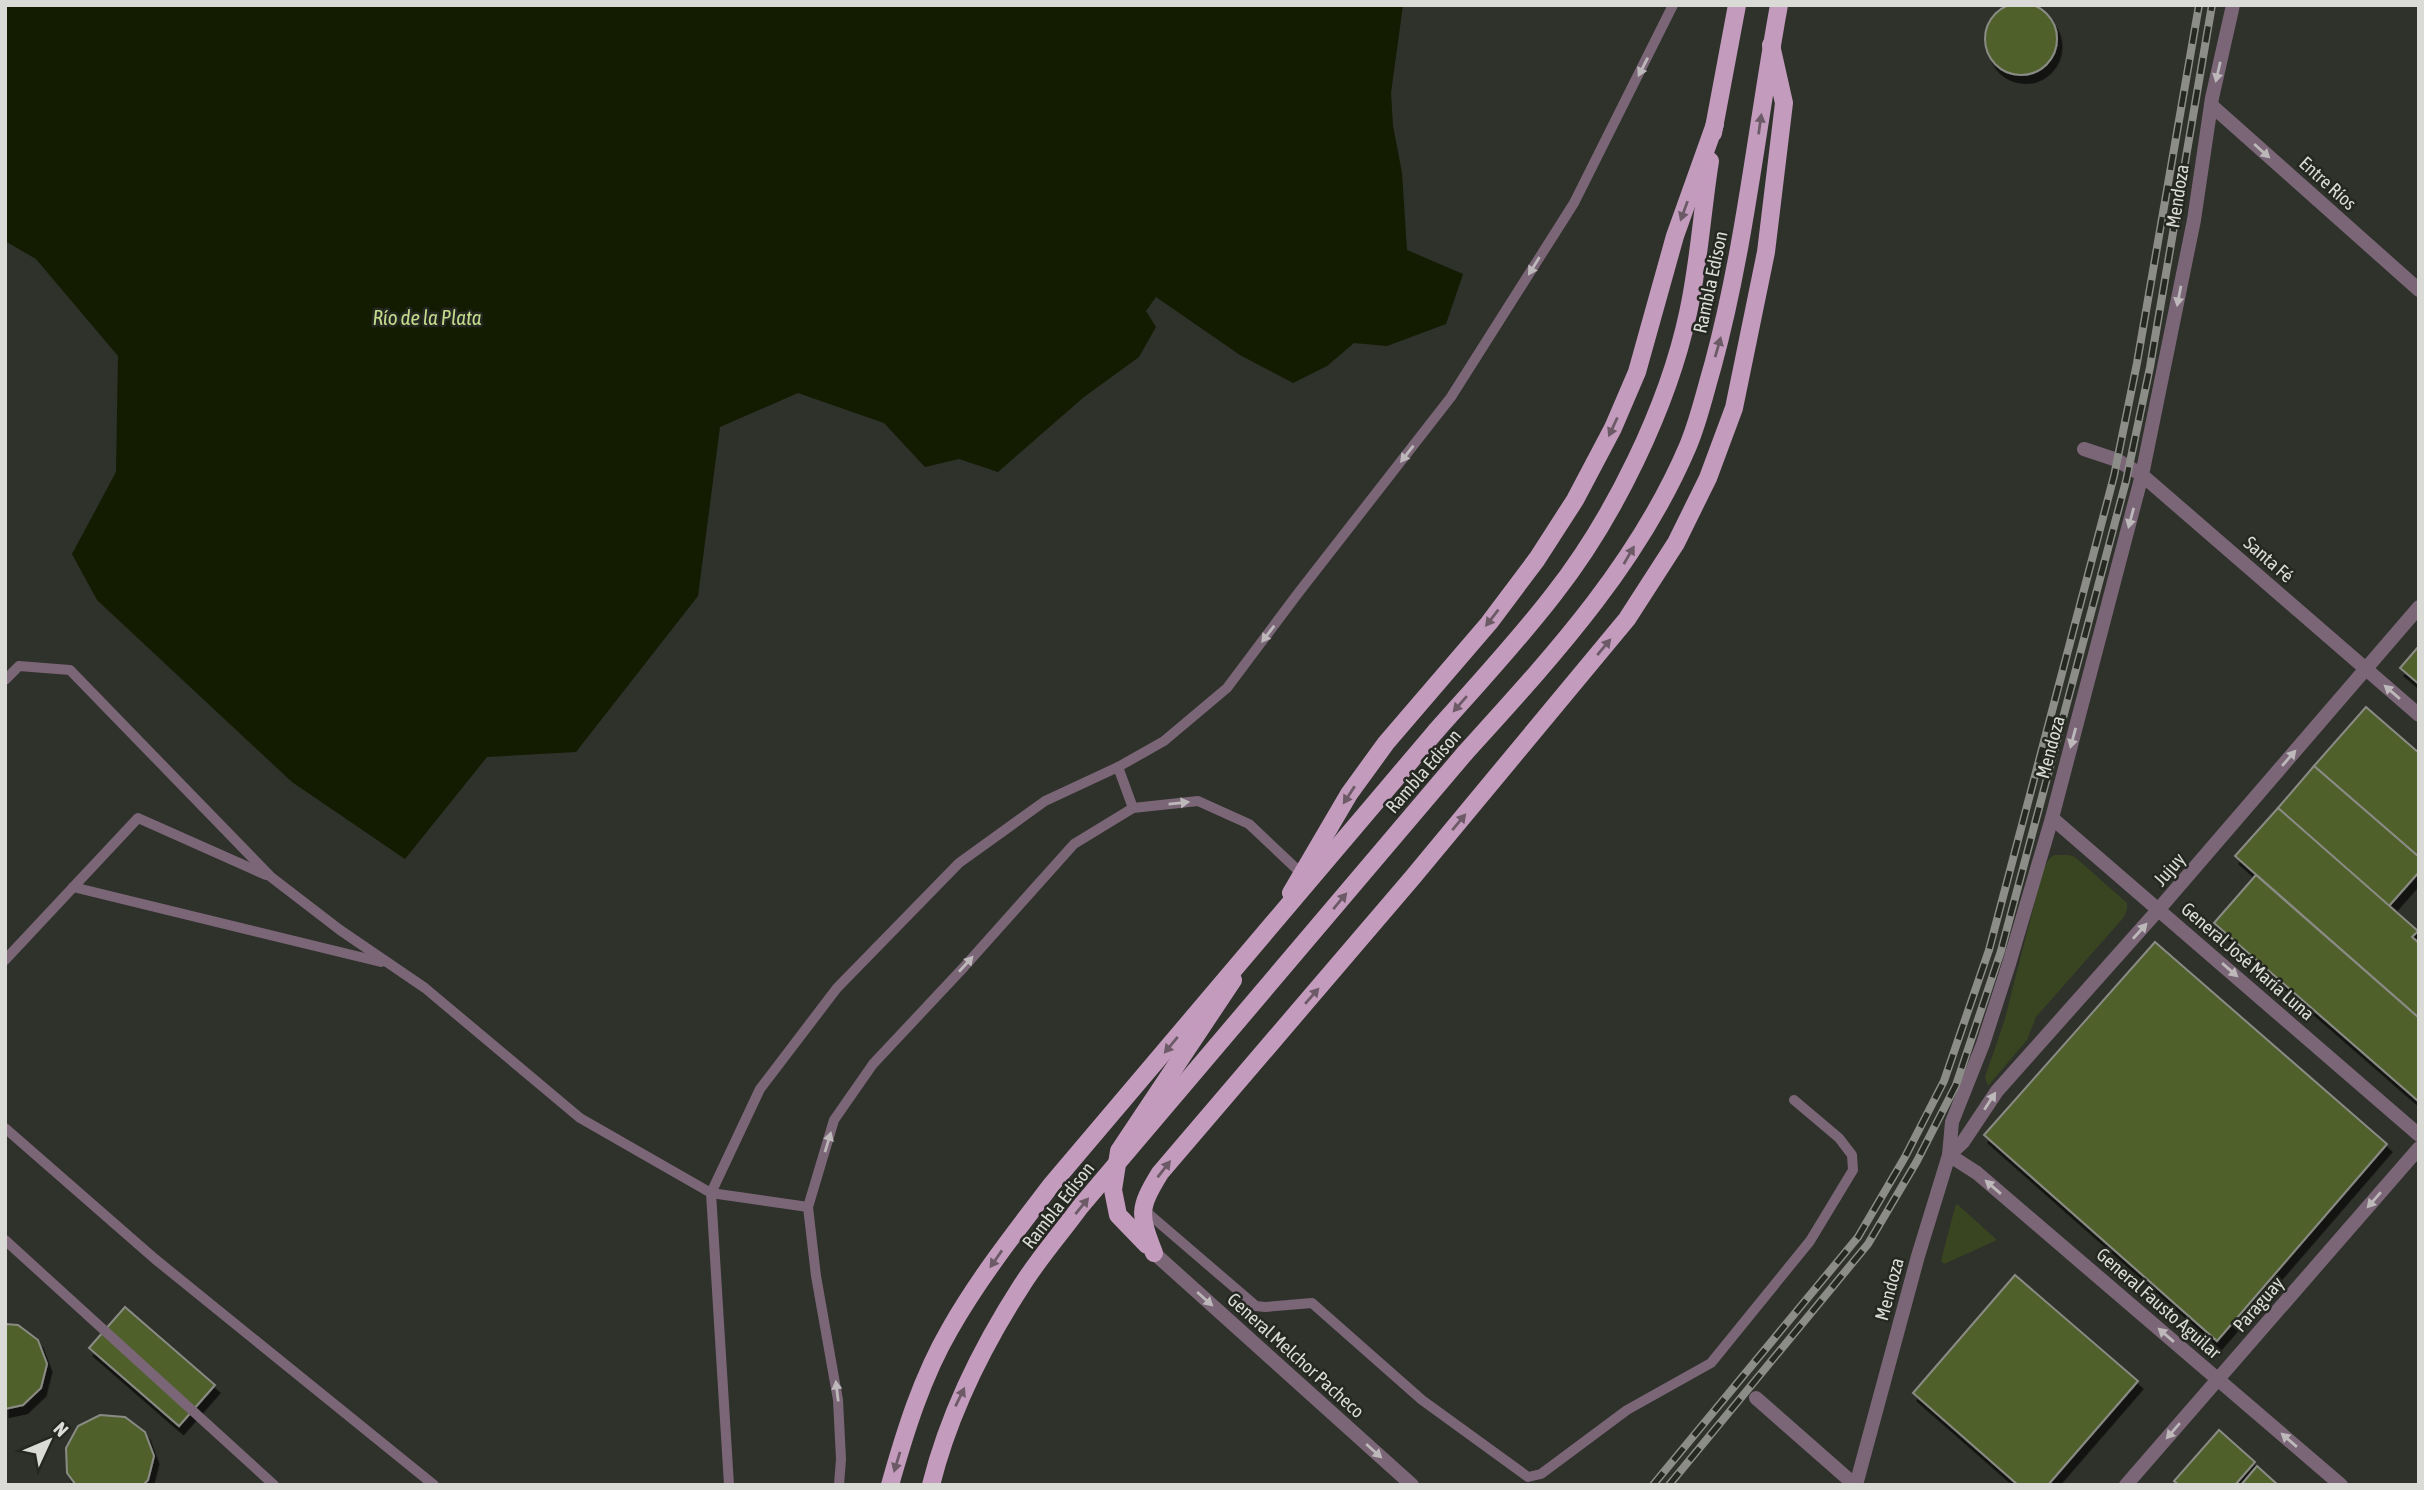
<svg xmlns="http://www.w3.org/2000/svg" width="2424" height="1490" font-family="'Asap Condensed',sans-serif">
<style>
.green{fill:#394520}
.water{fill:#131b01}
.building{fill:#50602c;stroke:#898b84;stroke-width:2;filter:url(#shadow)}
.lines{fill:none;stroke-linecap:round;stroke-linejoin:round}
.service{stroke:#7a6677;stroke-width:10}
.minor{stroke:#7a6677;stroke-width:14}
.tertiary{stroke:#7a6677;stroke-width:14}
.primary{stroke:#c39bbd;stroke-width:18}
.rail-casing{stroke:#8c8d88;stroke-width:8}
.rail{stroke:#252721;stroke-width:5;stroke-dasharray:16;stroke-linecap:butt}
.primary-bridge{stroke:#c39bbd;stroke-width:18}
.oneway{fill:#bdb8ba}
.oneway2{fill:#6c5b67}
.labels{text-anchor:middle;stroke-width:5;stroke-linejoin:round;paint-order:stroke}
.street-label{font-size:19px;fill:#dadbd7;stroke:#252721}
.water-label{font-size:21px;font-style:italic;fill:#c2dc8b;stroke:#252721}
</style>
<defs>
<filter id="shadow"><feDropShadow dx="4.5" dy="8" stdDeviation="0" flood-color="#0009"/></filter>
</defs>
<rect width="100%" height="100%" fill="#2f312b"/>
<g class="green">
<polygon points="2054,855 2069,855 2075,857 2127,903 2127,909 2124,917 2036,1017 2027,1040 1988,1086 1985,1077 2004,1022 2043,870 2049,859"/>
<polygon points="1957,1204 1997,1240 1944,1264 1941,1261 1955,1207"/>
</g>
<polygon class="water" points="5,5 1403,5 1391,93 1393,126 1402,173 1407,250 1463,274 1446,324 1387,346 1354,343 1327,366 1293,383 1240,355 1156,297 1146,311 1156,327 1139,357 1084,397 998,472 959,459 925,467 884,423 798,393 720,427 698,596 576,752 487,757 405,859 292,782 97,600 72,554 116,472 118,356 36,259 5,241"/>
<g class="building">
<circle cx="2021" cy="39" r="36"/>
<polygon points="2419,646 2419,684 2400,668"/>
<polygon points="2366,707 2419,753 2419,857 2314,766"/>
<polygon points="2314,766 2419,857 2419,872 2389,906 2278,808"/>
<polygon points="2278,808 2418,931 2412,937 2419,943 2419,1018 2235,856"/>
<polygon points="2256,875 2419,1018 2419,1097 2417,1100 2214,923"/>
<polygon points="2155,942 2387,1144 2217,1341 1984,1135"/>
<polygon points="2015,1275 2138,1381 2048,1485 2018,1485 1913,1393"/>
<polygon points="125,1307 215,1385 179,1426 89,1348"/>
<polygon points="5,1324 18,1325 38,1340 47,1364 41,1388 23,1405 5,1409"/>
<polygon points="100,1415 125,1417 145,1432 154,1456 148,1480 143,1485 76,1485 67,1473 66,1448 78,1426"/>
<polygon points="2219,1430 2255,1462 2235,1485 2179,1485 2174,1481"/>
<polygon points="2257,1466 2278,1485 2241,1485"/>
</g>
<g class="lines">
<g class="service">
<polyline points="5,680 19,666 70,670 271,877 340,930 425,988 580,1118 711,1193 808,1207"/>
<polyline points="1118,767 1133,808"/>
<polyline points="73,887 381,962"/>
<polyline points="5,960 138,818 266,875"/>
<polyline points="5,1128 155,1259 434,1485"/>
<polyline points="1143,1209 1256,1306 1265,1307 1312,1303 1422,1400 1528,1477 1541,1474 1627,1410 1711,1363 1810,1241 1853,1170 1852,1155 1839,1138 1794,1100"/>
<polyline points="5,1240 274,1485"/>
<polyline points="729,1485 711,1193 760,1089 837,988 959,863 1045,801 1118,767 1164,741 1227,688 1299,592 1451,397 1574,203 1673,5"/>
<polyline points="839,1485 841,1459 838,1400 816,1276 808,1207 834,1120 873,1064 964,967 1074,844 1133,808 1198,801 1249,824 1303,875"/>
</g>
<g class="minor">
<polyline points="2211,105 2419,290"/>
<polyline points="2084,449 2117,460 2142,475 2419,715"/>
<polyline points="2052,818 2419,1135"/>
<polyline points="1154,1253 1412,1485"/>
<polyline points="1756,1398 1855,1485"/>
</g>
<g class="tertiary">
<polyline points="1949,1155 1963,1142 1997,1091 2159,909 2419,607"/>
<polyline points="1949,1155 1977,1173 2341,1485"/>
<polyline points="1856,1485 1918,1256 1949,1155 1952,1122 1983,1044 2009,964 2052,818 2142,475 2194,220 2212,98 2233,5"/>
<polyline points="2126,1485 2419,1148"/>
</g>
<g class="primary">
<polyline points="1713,133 1737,5"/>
<path d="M1436 731C1476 686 1517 642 1554 594 1613 519 1668 407 1688 313 1699 264 1702 211 1710 161"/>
<path d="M1465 753C1551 658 1637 566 1688 446 1699 420 1705 392 1713 365 1745 247 1757 125 1779 5"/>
<polyline points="1291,893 1349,794 1386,743 1489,623 1537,559 1575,500 1613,428 1637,372 1675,236 1715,124"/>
<polyline points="1147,1245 1118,1215 1113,1190 1119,1151 1233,980"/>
<path d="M1154 1253C1139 1214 1138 1209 1160 1173L1413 877 1627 619 1676 543 1708 478 1734 408 1766 252 1784 103 1771 45"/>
</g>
<defs>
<g id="rail">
<polyline points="1653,1485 1858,1237 1905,1157 1944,1081 1989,950 2114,476 2137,363 2199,5"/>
<polyline points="1669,1485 1868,1244 1917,1161 1956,1085 2001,951 2126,481 2150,367 2212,5"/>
</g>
</defs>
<use href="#rail" class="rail-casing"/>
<use href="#rail" class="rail"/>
<g class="primary-bridge">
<path d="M890 1485C905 1432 922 1377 950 1329 979 1278 1016 1231 1052 1184L1436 731"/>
<path d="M931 1485C949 1413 982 1347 1022 1285 1039 1258 1061 1233 1080 1207L1465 753"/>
</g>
</g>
<defs><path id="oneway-solid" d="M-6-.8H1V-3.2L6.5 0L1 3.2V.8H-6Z" transform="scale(1.75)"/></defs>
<g class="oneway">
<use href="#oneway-solid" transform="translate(1643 67) rotate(117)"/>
<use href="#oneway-solid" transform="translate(2218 72) rotate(103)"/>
<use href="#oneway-solid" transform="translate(2262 151) rotate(42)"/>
<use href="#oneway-solid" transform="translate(1534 266) rotate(122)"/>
<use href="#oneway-solid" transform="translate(2179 296) rotate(101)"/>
<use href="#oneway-solid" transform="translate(1407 454) rotate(128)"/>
<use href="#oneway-solid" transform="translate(2131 518) rotate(105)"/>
<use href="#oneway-solid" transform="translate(1268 634) rotate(127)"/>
<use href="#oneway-solid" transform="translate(2392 692) rotate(-139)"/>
<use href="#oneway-solid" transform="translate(2073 738) rotate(105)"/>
<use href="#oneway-solid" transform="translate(2289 758) rotate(-49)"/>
<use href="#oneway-solid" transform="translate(1179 803) rotate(-6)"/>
<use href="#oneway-solid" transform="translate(2140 931) rotate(-48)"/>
<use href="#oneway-solid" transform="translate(966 964) rotate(-48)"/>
<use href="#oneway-solid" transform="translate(2230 970) rotate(41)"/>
<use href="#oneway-solid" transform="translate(1990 1101) rotate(-57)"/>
<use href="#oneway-solid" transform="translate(828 1142) rotate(-73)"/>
<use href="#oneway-solid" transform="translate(1993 1187) rotate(-139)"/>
<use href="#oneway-solid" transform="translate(2374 1200) rotate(131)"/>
<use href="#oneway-solid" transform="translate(1205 1299) rotate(42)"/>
<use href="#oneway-solid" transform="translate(2166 1335) rotate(-139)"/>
<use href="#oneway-solid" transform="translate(837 1391) rotate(-97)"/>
<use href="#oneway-solid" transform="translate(2173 1431) rotate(131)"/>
<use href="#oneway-solid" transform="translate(2289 1440) rotate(-139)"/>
<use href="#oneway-solid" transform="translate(1374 1451) rotate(42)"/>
</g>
<g class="oneway2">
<use href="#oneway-solid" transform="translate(1760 124) rotate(-82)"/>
<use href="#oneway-solid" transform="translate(1684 211) rotate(110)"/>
<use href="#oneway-solid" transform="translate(1718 347) rotate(-74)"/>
<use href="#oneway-solid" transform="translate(1613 427) rotate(115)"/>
<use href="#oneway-solid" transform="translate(1629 555) rotate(-60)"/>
<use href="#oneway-solid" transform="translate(1492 618) rotate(128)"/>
<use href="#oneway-solid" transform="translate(1604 647) rotate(-50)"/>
<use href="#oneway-solid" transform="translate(1460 704) rotate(131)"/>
<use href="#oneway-solid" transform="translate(1349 795) rotate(123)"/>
<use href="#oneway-solid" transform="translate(1459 822) rotate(-50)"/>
<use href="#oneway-solid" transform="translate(1340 901) rotate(-50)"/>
<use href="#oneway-solid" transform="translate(1312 996) rotate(-49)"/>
<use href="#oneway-solid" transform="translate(1171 1045) rotate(130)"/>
<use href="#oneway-solid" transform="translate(1164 1169) rotate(-52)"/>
<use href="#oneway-solid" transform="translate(1082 1206) rotate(-51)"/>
<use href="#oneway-solid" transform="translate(996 1259) rotate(125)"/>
<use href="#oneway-solid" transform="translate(960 1397) rotate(-64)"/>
<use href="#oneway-solid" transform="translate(897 1462) rotate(107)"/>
</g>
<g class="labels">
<g class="street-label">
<text transform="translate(2328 183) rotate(42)" y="7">Entre Ríos</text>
<text transform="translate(2177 196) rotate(-81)" y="7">Mendoza</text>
<text transform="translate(1710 282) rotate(-78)" y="7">Rambla Edison</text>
<text transform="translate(2269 559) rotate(41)" y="7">Santa Fé</text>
<text transform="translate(2050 747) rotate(-75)" y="7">Mendoza</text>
<text transform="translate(1423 771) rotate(-49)" y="7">Rambla Edison</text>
<text transform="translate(2169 869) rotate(-49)" y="7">Jujuy</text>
<text transform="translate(2248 961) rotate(41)" y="7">General José María Luna</text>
<text transform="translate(1058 1205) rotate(-52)" y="7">Rambla Edison</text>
<text transform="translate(1889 1289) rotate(-75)" y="7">Mendoza</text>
<text transform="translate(2159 1303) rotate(41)" y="7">General Fausto Aguilar</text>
<text transform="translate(2258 1304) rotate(-49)" y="7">Paraguay</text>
<text transform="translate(1296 1355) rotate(42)" y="7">General Melchor Pacheco</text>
</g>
<g class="water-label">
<text x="427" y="325">Río de la Plata</text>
</g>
</g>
<rect width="2424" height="1490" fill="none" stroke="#dadbd7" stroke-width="14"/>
<g transform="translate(49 1441) rotate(46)" stroke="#252721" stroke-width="5" paint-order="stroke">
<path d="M0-5L12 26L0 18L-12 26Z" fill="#dadbd7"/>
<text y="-10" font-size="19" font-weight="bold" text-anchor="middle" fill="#dadbd7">N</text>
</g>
</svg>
